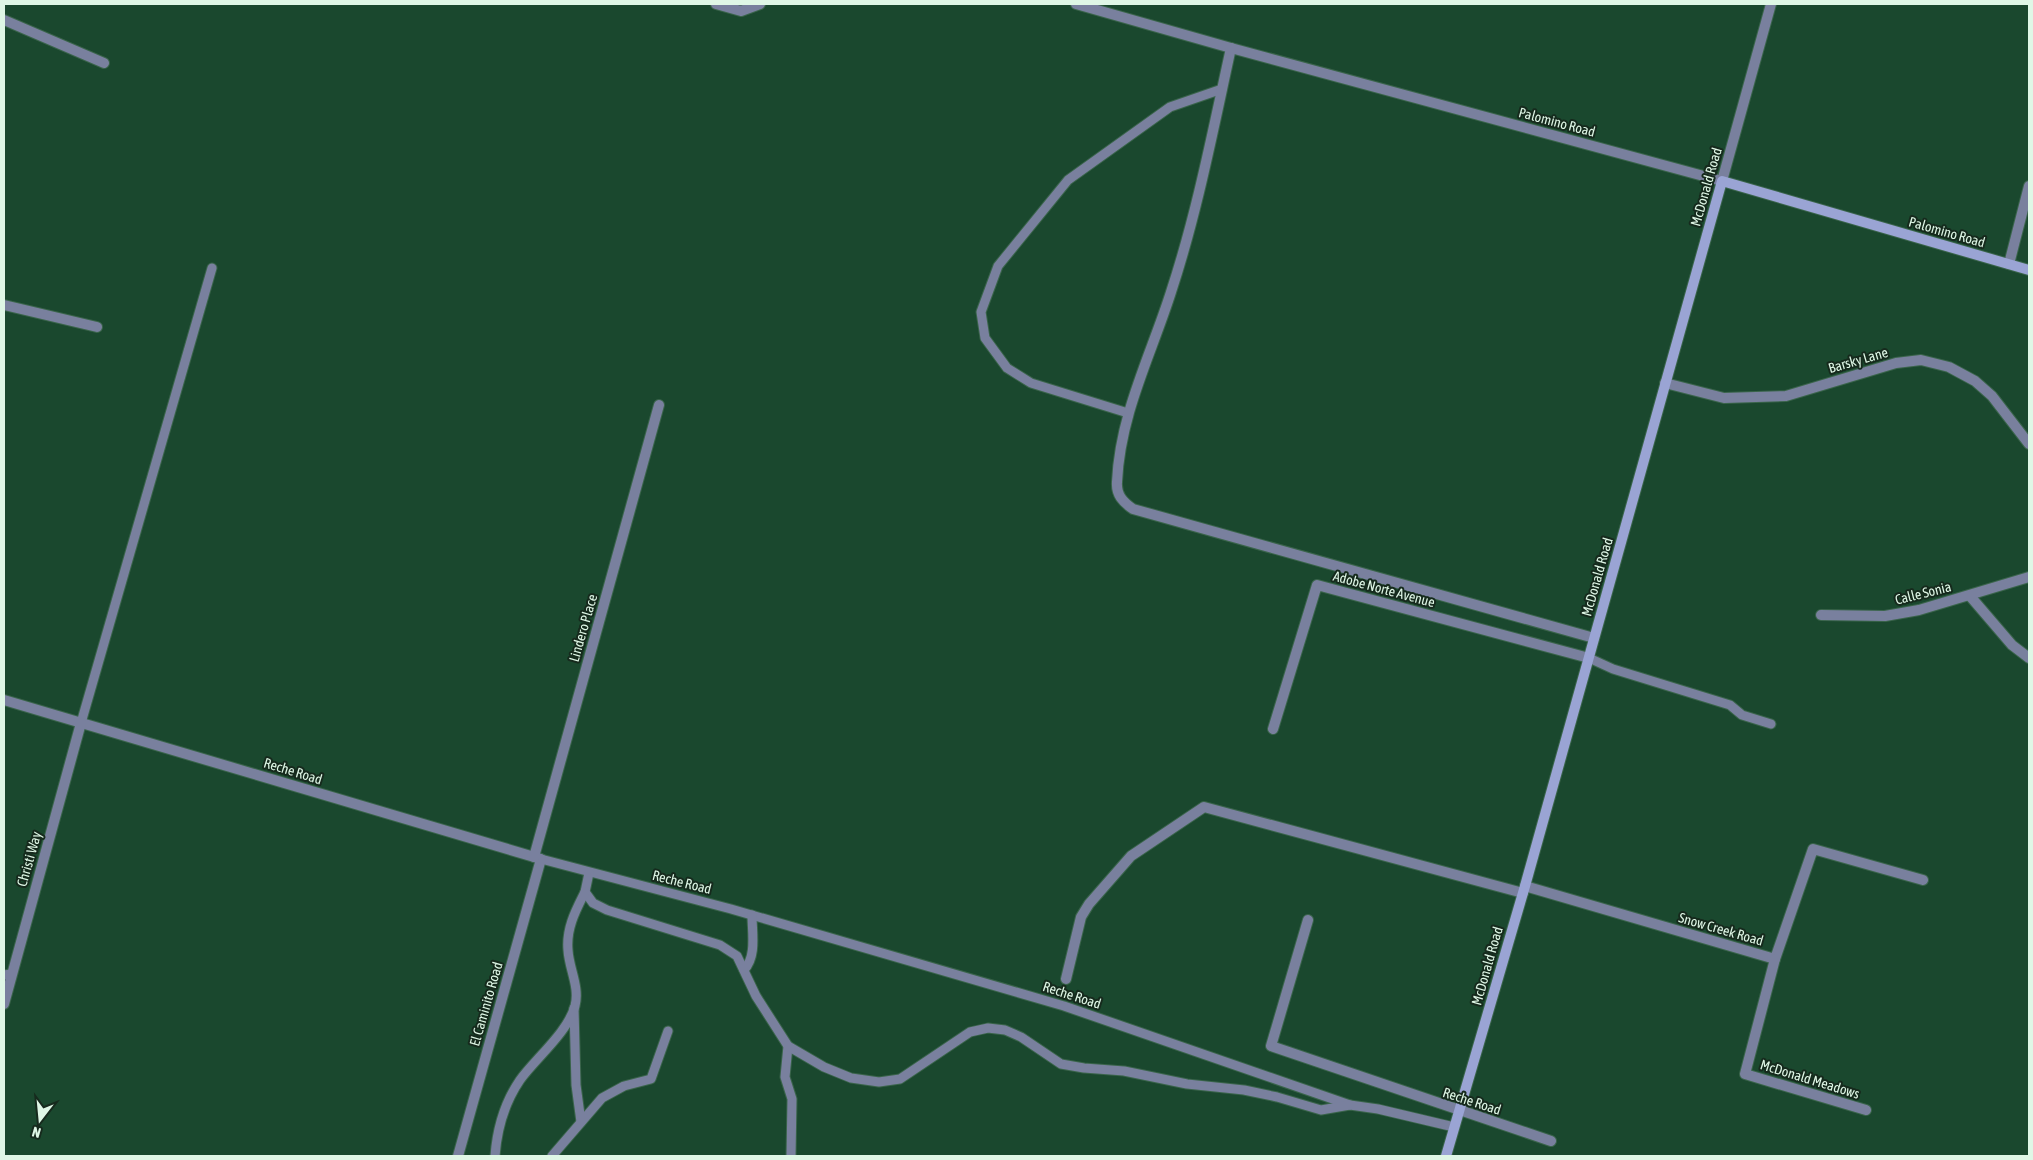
<svg xmlns="http://www.w3.org/2000/svg" width="2033" height="1160" font-family="'Asap Condensed',sans-serif">
<style>
.lines{fill:none;stroke-linecap:round;stroke-linejoin:round}
.lane-casing{stroke:#3a644b;stroke-width:11}
.street-casing{stroke:#3a644b;stroke-width:12}
.secondary-casing{stroke:#3a644b;stroke-width:12}
.lane{stroke:#79809e;stroke-width:9}
.street{stroke:#79809e;stroke-width:10}
.secondary{stroke:#9aa4d4;stroke-width:10}
.labels{text-anchor:middle;stroke-width:4;stroke-linejoin:round;paint-order:stroke}
.street-label{font-size:14px;fill:#dff7e6;stroke:#162a1d}
</style>
<rect width="100%" height="100%" fill="#1a482e"/>
<g class="lines">
<defs>
<g id="lane">
<polyline points="1128,413 1031,383 1007,368 985,338 981,312 998,266 1068,180 1170,107 1222,89"/>
<polyline points="1589,658 1613,669 1730,705 1742,715 1771,724"/>
<polyline points="81,723 212,268"/>
<polyline points="541,859 731,909 1064,1006 1350,1105"/>
<polyline points="589,873 585,892 593,903 607,910 720,945 737,956 756,996 788,1046 785,1077 792,1099 791,1156"/>
<path d="M744 970C757 956 752 933 752 915"/>
<polyline points="4,975 11,974"/>
<polyline points="574,1008 576,1085 581,1122"/>
<polyline points="788,1046 824,1067 851,1078 879,1082 900,1079 970,1032 988,1028 1005,1030 1021,1037 1061,1064 1084,1068 1124,1071 1187,1084 1244,1090 1277,1097 1321,1110 1350,1105 1378,1109 1454,1127"/>
<path d="M495 1156C497 1130 505 1102 520 1080 535 1059 568 1032 575 1006 580 987 569 969 568 950 566 928 576 910 585 892"/>
<polyline points="552,1156 602,1098 624,1086 651,1079 668,1031"/>
</g>
<g id="street">
<polyline points="716,4 741,11 760,4"/>
<polyline points="1076,4 1231,48 1722,181 1771,4"/>
<polyline points="4,20 104,63"/>
<path d="M1231 48C1213 130 1197 213 1171 292 1151 355 1120 414 1117 482 1116 495 1123 502 1133 509L1594 638"/>
<polyline points="2009,264 2029,186"/>
<polyline points="4,305 97,327"/>
<polyline points="1665,383 1724,398 1786,396 1896,363 1921,360 1949,367 1975,381 1992,396 2029,444"/>
<polyline points="1970,596 2012,645 2029,658"/>
<polyline points="1821,615 1885,616 1919,610 2029,577"/>
<polyline points="4,700 541,859 458,1156"/>
<polyline points="1273,729 1317,585 1589,658"/>
<polyline points="534,857 659,405"/>
<polyline points="1525,886 1775,959 1813,849 1923,880"/>
<polyline points="1308,920 1271,1046 1551,1141"/>
<polyline points="1775,959 1745,1074 1866,1110"/>
<polyline points="1066,979 1081,917 1089,904 1131,856 1204,807 1523,893"/>
<polyline points="4,1004 81,723"/>
</g>
<polyline id="secondary" points="1446,1156 1525,886 1722,181 2029,270"/>
</defs>
<use href="#lane" class="lane-casing"/>
<use href="#street" class="street-casing"/>
<use href="#secondary" class="secondary-casing"/>
<use href="#lane" class="lane"/>
<use href="#street" class="street"/>
<use href="#secondary" class="secondary"/>
</g>
<g class="labels">
<g class="street-label">
<text transform="translate(1557 122) rotate(15)" y="5">Palomino Road</text>
<text transform="translate(1706 187) rotate(-74)" y="5">McDonald Road</text>
<text transform="translate(1947 232) rotate(16)" y="5">Palomino Road</text>
<text transform="translate(1858 360) rotate(-16)" y="5">Barsky Lane</text>
<text transform="translate(1597 577) rotate(-74)" y="5">McDonald Road</text>
<text transform="translate(1384 589) rotate(15)" y="5">Adobe Norte Avenue</text>
<text transform="translate(1923 593) rotate(-14)" y="5">Calle Sonia</text>
<text transform="translate(583 628) rotate(-74)" y="5">Lindero Place</text>
<text transform="translate(293 771) rotate(17)" y="5">Reche Road</text>
<text transform="translate(29 859) rotate(-74)" y="5">Christi Way</text>
<text transform="translate(682 882) rotate(14)" y="5">Reche Road</text>
<text transform="translate(1721 929) rotate(16)" y="5">Snow Creek Road</text>
<text transform="translate(1487 966) rotate(-74)" y="5">McDonald Road</text>
<text transform="translate(1072 995) rotate(18)" y="5">Reche Road</text>
<text transform="translate(486 1004) rotate(-74)" y="5">El Caminito Road</text>
<text transform="translate(1810 1079) rotate(17)" y="5">McDonald Meadows</text>
<text transform="translate(1472 1101) rotate(18)" y="5">Reche Road</text>
</g>
</g>
<rect width="2033" height="1160" fill="none" stroke="#dff7e6" stroke-width="10"/>
<g transform="translate(40 1120) rotate(196)" stroke="#162a1d" stroke-width="4" paint-order="stroke">
<path d="M0-4L9 19L0 12L-9 19Z" fill="#dff7e6"/>
<text y="-8" font-size="14" font-weight="bold" text-anchor="middle" fill="#dff7e6">N</text>
</g>
</svg>
